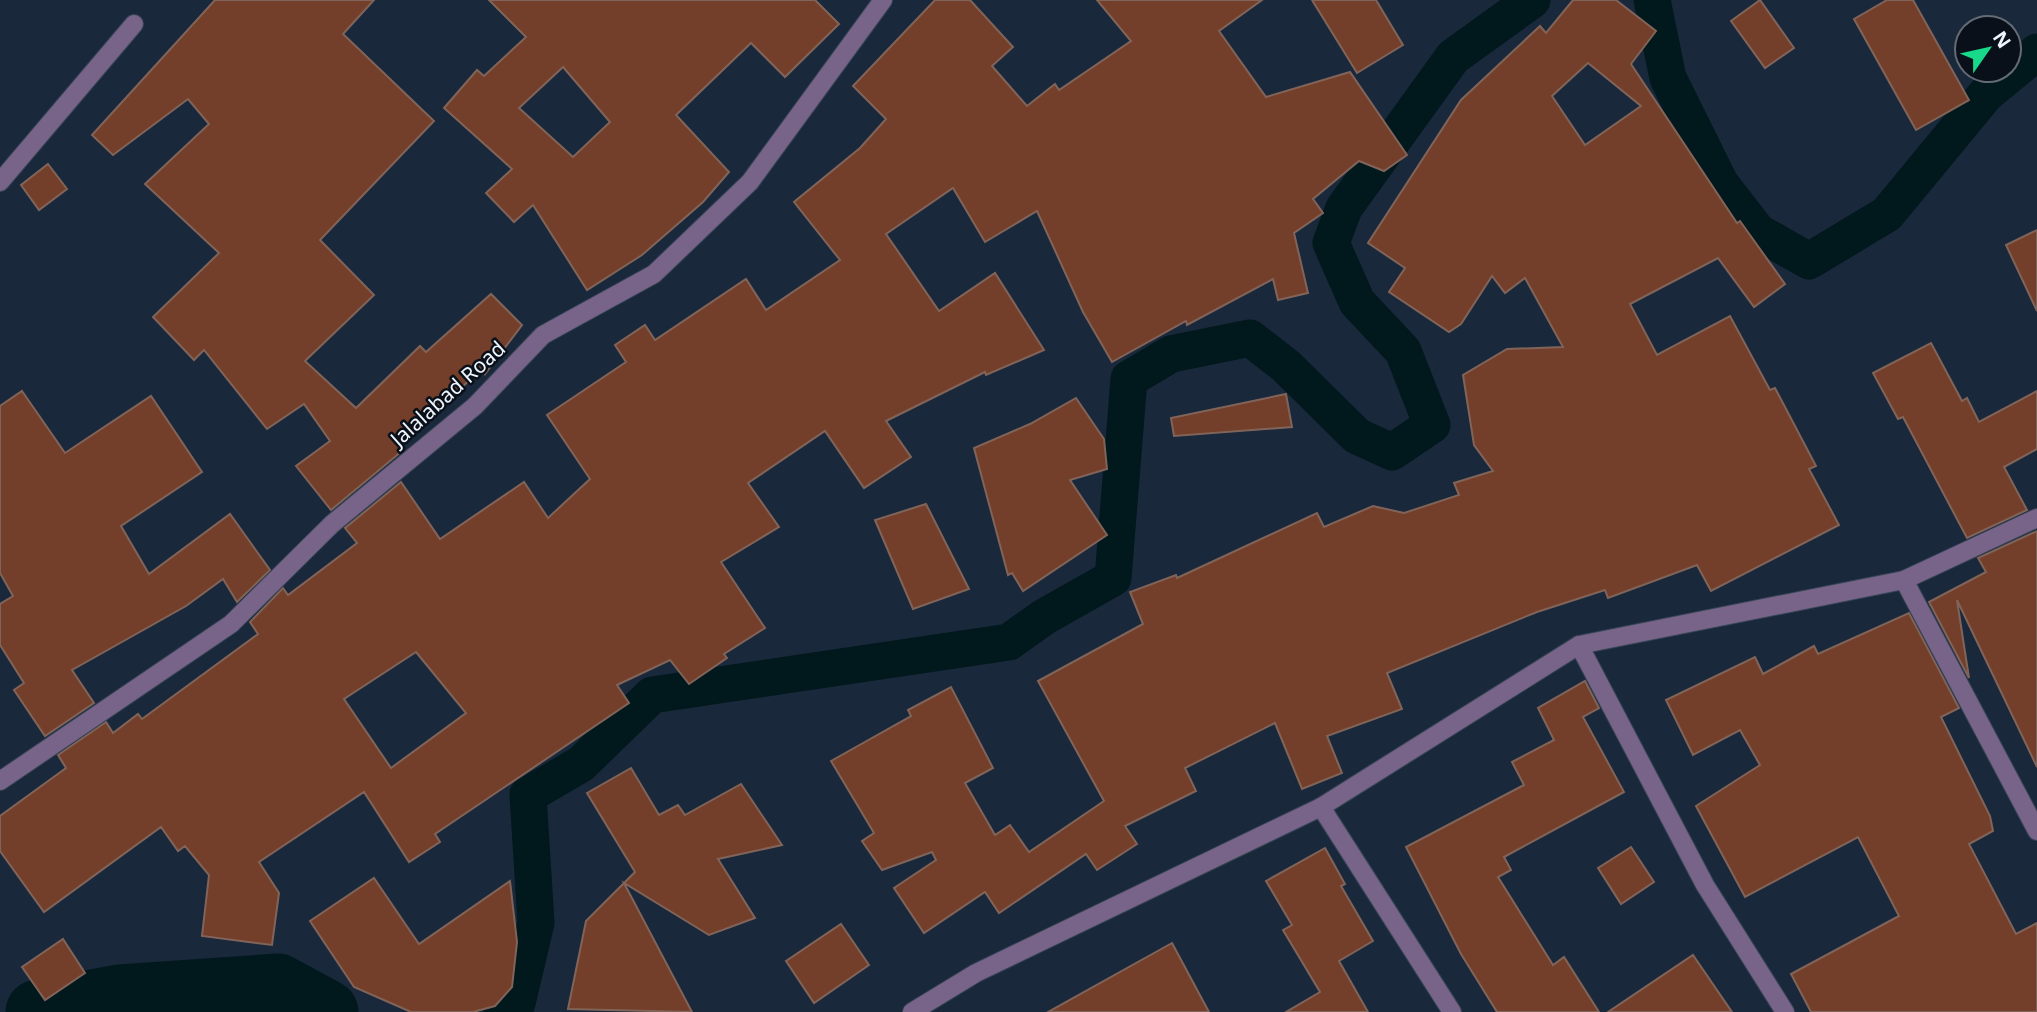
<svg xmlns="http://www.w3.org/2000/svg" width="2037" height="1012" font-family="'Noto Sans',sans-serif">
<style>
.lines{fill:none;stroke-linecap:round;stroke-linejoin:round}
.canal{stroke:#01191d;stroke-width:37}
.river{stroke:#01191d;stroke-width:65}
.building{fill:#743f2a;stroke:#816459;stroke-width:2;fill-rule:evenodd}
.minor-casing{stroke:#374556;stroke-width:20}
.minor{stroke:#786389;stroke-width:18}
.labels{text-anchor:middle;stroke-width:5;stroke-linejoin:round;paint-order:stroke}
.street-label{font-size:21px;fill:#eef4fc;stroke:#0a1019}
</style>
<rect width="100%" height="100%" fill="#19283b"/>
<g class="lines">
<g class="canal">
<polyline points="1652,0 1668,78 1720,183 1758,232 1809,261 1887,214 1986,94 2037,52"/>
<polyline points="502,1012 517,1003 536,923 528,795 581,764 652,695 1009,642 1044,617 1113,578 1129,379 1171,354 1250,338 1286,366 1357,436 1392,452 1432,425 1403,351 1357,302 1331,243 1344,208 1453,57 1532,0"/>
</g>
<polyline class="river" points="38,1012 120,997 278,986 326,1012"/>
</g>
<g class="building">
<polygon points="215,0 374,0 343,34 434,121 320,240 374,295 305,361 356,408 420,346 426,352 491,294 522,325 485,374 482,368 399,448 402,451 331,510 296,466 330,441 304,404 267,429 204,350 194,360 153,317 219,253 145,184 209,124 188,99 113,155 92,135"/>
<path d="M489 0H815L839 24 785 77 751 43 676 115 729 172 703 202 642 255 587 290 533 205 514 222 486 193 512 169 444 108 477 70 484 76 526 37ZM563 67 610 122 573 157 519 108Z"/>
<path d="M935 0H970L1013 47 992 66 1027 106 1055 84 1059 90 1131 41 1097 0H1262L1219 31 1266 97 1350 72 1407 155 1384 171 1359 161 1313 199 1323 213 1294 233 1308 293 1278 300 1273 279 1187 325 1186 321 1112 362 1083 312 1037 211 985 242 953 188 886 234 939 311 995 273 1044 350 986 375 985 372 886 421 911 457 864 488 825 431 748 483 779 527 721 562 765 628 724 654 727 658 689 684 670 660 617 685 629 703 435 834 440 842 409 862 364 792 259 862 279 893 272 945 202 936 209 875 185 846 178 851 161 827 44 912 0 851V816L66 768 58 755 106 722 113 733 138 714 142 719 258 634 250 622 283 588 288 595 357 543 345 528 401 482 440 539 524 482 548 518 590 479 547 415 626 362 615 345 645 325 655 340 746 279 766 310 840 260 794 202 860 148 886 119 853 86ZM416 652 466 713 391 768 344 699Z"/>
<polygon points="1312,0 1376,0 1403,45 1357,73"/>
<path d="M1573 0H1616L1656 31 1631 64 1737 223 1740 221 1785 284 1754 307 1718 258 1630 304 1657 355 1730 316 1770 390 1775 388 1816 466 1809 469 1839 525 1711 591 1697 565 1608 598 1605 590 1537 612 1387 673 1402 709 1327 736 1342 773 1302 789 1275 723 1185 768 1196 791 1125 826 1137 844 1097 870 1086 854 999 913 985 892 924 933 894 888 936 860 932 852 882 870 862 841 874 833 831 761 911 716 908 710 951 687 993 768 965 783 995 835 1010 825 1029 852 1104 801 1038 681 1143 624 1130 592 1176 575 1177 578 1317 513 1324 527 1373 506 1404 513 1459 495 1454 483 1493 471 1474 445 1463 375 1507 349 1563 347 1525 278 1505 293 1492 276 1461 324 1449 332 1389 292 1405 268 1368 243 1461 100 1540 26 1546 33ZM1588 63 1641 106 1585 145 1552 96Z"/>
<polygon points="1760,0 1794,48 1765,68 1731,21"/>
<polygon points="1887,0 1913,0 1969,100 1916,130 1854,19"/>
<polygon points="48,164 67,189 39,210 21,185"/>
<polygon points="2037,230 2037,311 2006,245"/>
<polygon points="1931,343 1962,401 1967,398 1979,422 2037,391 2037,449 2004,467 2027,510 1967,538 1903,417 1898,419 1873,373"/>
<polygon points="22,391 65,453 151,396 202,472 121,526 149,574 230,514 270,570 237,602 223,579 186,606 72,670 94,703 45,736 14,690 24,683 0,645 0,604 13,596 0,573 0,406"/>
<polygon points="1286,394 1292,427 1174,436 1171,418"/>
<polygon points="1076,398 1104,439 1107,469 1070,480 1107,535 1023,591 1012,573 1008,575 974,448 1030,424"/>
<polygon points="926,504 969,589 913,609 875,520"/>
<polygon points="2037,531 2037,767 1957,600 1969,678 1929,602 1986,572 1978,558"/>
<polygon points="1909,613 1959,708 1941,717 1990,816 1993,831 1969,844 2016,934 2037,923 2037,1012 1811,1012 1791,974 1899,916 1858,837 1745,897 1696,806 1760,765 1740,730 1693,755 1666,700 1755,657 1763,674 1814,646 1818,654"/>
<polygon points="1585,681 1599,708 1583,717 1624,792 1504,857 1511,870 1498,877 1553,965 1564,957 1599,1012 1497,1012 1461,954 1406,847 1524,785 1512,762 1554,740 1538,708"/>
<polygon points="631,768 659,815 678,805 685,815 741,784 782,845 718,859 755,918 709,935 624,883 692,1012 568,1009 586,921 635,872 587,793"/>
<polygon points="1631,847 1654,882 1621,904 1598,868"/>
<polygon points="1325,848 1345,884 1341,886 1373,941 1339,961 1368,1012 1286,1012 1320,992 1283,930 1292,925 1266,881"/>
<polygon points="374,878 419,944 510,881 517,942 512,987 495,1006 473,1012 411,1012 354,987 310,921"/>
<polygon points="841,924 869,965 814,1003 786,961"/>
<polygon points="63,939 85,973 45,1000 22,967"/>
<polygon points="1172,943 1209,1012 1048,1012"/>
<polygon points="1693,955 1732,1012 1608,1012"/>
</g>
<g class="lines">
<defs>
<g id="minor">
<polyline points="0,182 134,24"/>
<polyline points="1904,580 2037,831"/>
<polyline points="1579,645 1705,885 1785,1012"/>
<polyline points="0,781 231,624 332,524 475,406 543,335 654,274 750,182 883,0"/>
<polyline points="1321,807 1452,1012"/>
<polyline points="912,1012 976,973 1321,807 1579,645 1904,580 2037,518"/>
</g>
</defs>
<use href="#minor" class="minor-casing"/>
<use href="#minor" class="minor"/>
</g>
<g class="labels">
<g class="street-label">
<text transform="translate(448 394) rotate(-42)" y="7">Jalalabad Road</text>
</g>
</g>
<g transform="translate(1988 49) rotate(56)"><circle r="33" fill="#0a1019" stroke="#656b74" stroke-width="2"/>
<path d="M0-5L12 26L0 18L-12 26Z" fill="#18d989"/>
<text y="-10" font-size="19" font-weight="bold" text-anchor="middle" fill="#eef4fc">N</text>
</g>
</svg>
